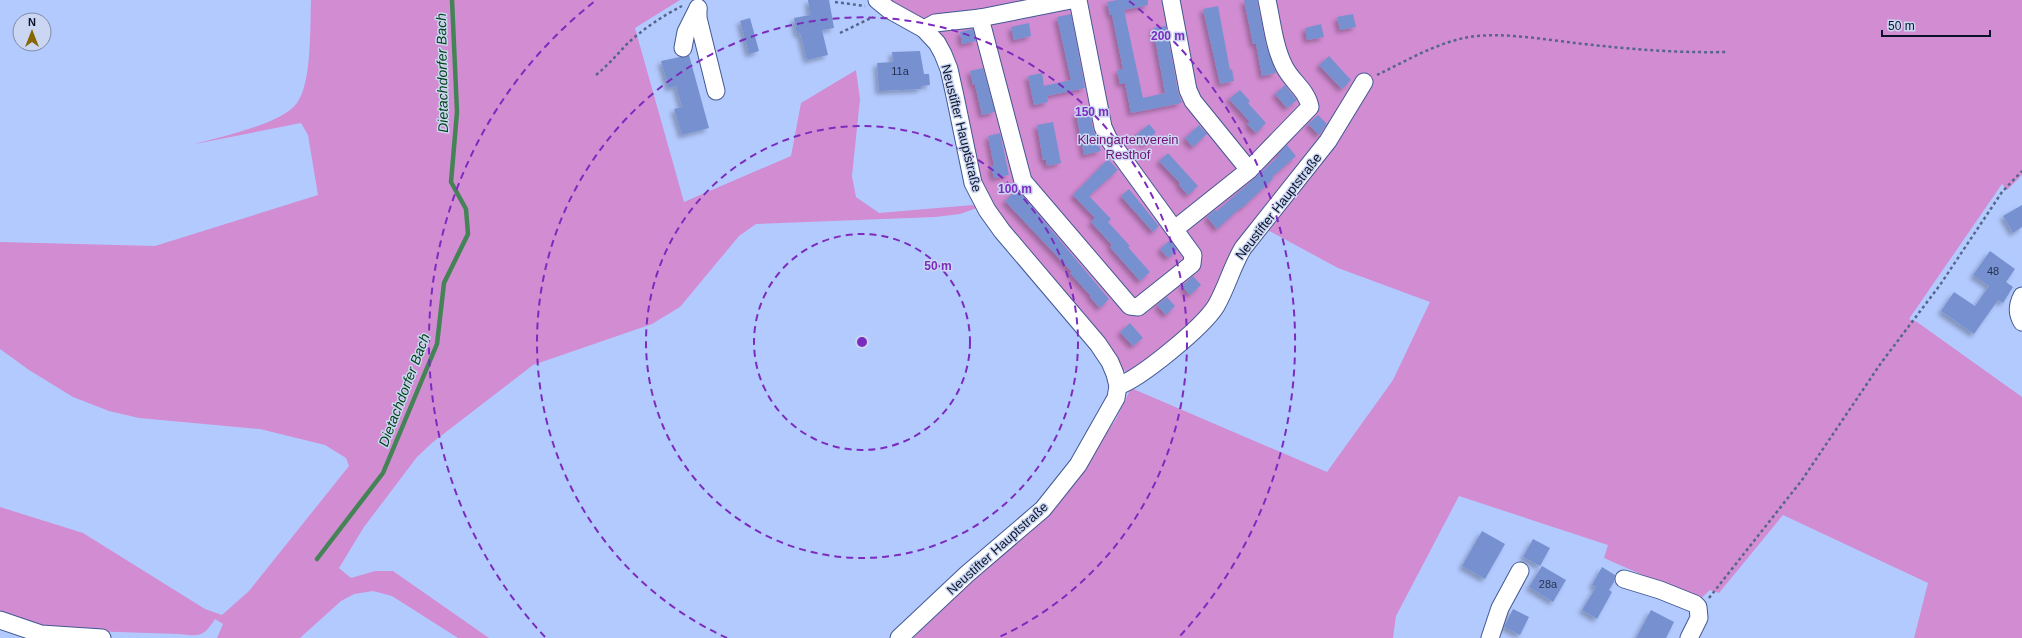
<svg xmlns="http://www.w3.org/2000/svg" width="2022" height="638" font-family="Helvetica,sans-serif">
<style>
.green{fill:#d28cd2}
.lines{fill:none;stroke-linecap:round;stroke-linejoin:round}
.stream{stroke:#448356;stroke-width:4.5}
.building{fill:#7791d0;filter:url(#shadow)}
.minor-casing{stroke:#425892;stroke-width:19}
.path{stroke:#56668a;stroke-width:2.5;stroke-dasharray:3 3;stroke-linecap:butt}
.minor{stroke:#fff;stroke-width:17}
.ring{fill:none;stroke:#7b2cbf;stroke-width:2;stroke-dasharray:7 5}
.labels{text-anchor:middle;stroke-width:3;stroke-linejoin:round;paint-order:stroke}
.number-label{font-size:11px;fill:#243253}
.street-label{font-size:13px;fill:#091229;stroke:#cbd7f2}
.park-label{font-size:13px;fill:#711274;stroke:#cbd7f2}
.water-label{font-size:14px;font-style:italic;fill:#004413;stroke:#cbd7f2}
.centre{fill:#7b2cbf;stroke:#cbd7f2;stroke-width:2}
.ring-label{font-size:12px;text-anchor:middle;font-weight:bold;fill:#7b2cbf;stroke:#cbd7f2;stroke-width:3;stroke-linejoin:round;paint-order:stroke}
</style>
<defs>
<filter id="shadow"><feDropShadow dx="-3.5" dy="3.5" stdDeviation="2" flood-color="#0004"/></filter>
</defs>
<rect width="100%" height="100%" fill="#b3caff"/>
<g class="green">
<path d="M311 0H680L635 28 684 202 791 156 801 103 856 70 860 99 852 176 856 197 879 213 973 205 977 208 960 214 935 217 756 224 739 236 680 307 652 324 533 365 433 442 417 457 364 527 339 568 351 578 375 571H393L489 638H458L392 596 373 591 354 594 341 601 300 638H217L223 624 215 619C203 638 199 636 179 634L57 630 0 613V507L83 533 205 609 222 615 249 591 349 466 346 458 325 445 260 429 139 418 109 411 73 397 29 370 0 349V242L155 246 318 195 308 135 301 123 195 144C220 137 282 124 297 103 312 83 310 25 311 0Z"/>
<polygon points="891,0 2022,0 2022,175 2007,190 2002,184 1909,319 1917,322 2022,397 2022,638 1914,638 1928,583 1783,515 1719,593 1710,590 1699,600 1604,558 1608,545 1459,496 1396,616 1393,638 913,638 982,572 1096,449 1116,419 1131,388 1327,472 1393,380 1430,302 1338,268 1262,227 1194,324 1128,375 987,203 938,34 916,14 902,9"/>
</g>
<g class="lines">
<polyline class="stream" points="317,559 383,473 437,344 444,283 468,234 466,209 451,182 457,112 452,0"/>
</g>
<g class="building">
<polygon points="808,0 829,0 834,28 822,30 828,55 807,60 800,33 797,34 794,18 810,15"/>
<polygon points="1117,0 1148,0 1148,5 1124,10 1143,98 1165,93 1153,28 1166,26 1178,92 1182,103 1131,113 1125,83 1120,84 1117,70 1123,69 1112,15 1110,15 1107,2"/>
<polygon points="1244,0 1257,0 1266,45 1276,73 1262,76 1256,44 1253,44"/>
<polygon points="1218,6 1230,70 1232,69 1234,81 1220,84 1203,9"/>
<polygon points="1071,14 1085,88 1047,96 1048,102 1034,105 1028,76 1042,73 1044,86 1071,80 1057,17"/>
<polygon points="1353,14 1356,27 1340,30 1337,17"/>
<polygon points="750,18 759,51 749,54 740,21"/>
<polygon points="1029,23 1031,36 1014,40 1011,27"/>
<polygon points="1321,24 1324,37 1307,40 1305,28"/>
<polygon points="973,29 976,41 962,44 960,32"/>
<polygon points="920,51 924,74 929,74 930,85 921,86 921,89 879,91 877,63 893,62 892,52"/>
<polygon points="689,55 709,128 682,135 674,109 682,107 676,86 669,88 661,61"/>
<polygon points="1329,56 1351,80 1342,89 1319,65"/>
<polygon points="983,68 995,112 982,115 975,85 973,85 970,71"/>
<polygon points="1285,85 1297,100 1287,108 1275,94"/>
<polygon points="1240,90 1250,101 1248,103 1266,123 1256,133 1247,124 1250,122 1229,99"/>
<polygon points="1089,110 1093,129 1101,151 1084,155 1076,113"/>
<polygon points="1318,115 1327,124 1319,135 1308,124"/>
<polygon points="1053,122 1061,163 1047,166 1046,160 1043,160 1037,125"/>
<polygon points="1149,124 1156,132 1154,134 1155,136 1145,145 1136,135"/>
<polygon points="1199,125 1207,134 1193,147 1185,138"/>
<polygon points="1000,133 1009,175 994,178 991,167 994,166 988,136"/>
<polygon points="1287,145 1296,156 1272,177 1273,179 1242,208 1241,207 1217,229 1207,217 1215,210 1217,211 1255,178 1280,155 1278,154"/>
<polygon points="1168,153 1198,186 1188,195 1179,185 1180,183 1159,161"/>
<polygon points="1108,159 1118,170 1089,196 1111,219 1108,222 1130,246 1128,247 1150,272 1140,281 1110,247 1112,245 1091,222 1095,218 1073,195"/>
<polygon points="1017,189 1109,299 1100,308 1090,297 1091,296 1070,273 1072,272 1005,201"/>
<polygon points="1129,189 1159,226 1153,232 1121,196"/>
<polygon points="2022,205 2022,227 2013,233 2003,216"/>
<polygon points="1170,240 1177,250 1168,258 1160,249"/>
<polygon points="1990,251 2015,269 2006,282 2013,287 2003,303 1998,300 1974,334 1941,311 1954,292 1975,306 1989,286 1973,275"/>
<polygon points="1193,276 1201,285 1190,295 1182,286"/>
<polygon points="1167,297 1175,306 1166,315 1157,305"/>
<polygon points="1130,323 1143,338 1133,346 1120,332"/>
<polygon points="1482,531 1505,544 1485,579 1462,566"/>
<polygon points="1533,539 1550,548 1540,566 1523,557"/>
<polygon points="1542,566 1566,580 1553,602 1529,587"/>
<polygon points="1602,567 1615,575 1614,582 1609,590 1612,592 1597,619 1582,610 1596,587 1592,585"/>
<polygon points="1513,609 1529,617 1520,635 1504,627"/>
<polygon points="1651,610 1674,622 1666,638 1636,638"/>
</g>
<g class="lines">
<defs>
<g id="minor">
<polyline points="877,0 888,9 924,29 937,43 943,54 949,69 955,96 973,183 987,210 1002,231 1098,344 1110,362 1115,374 1118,386 1116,398 1078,465 1043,509 967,574 899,638"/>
<polyline points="1171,0 1188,90 1193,101 1249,170"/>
<polyline points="698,8 698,18 716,91"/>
<polyline points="980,18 1023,181 1130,306 1138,307 1192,264 1193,255 1108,138 1103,127 1078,0"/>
<polyline points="924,29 935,23 980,18 1071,0"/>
<polyline points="683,48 686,32 698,8"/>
<path d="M1175 229 1249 170 1310 107C1307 90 1291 81 1284 66 1274 46 1272 22 1267 0"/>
<path d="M2022 296C2017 306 2017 313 2022 322"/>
<path d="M1118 386C1141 378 1203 327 1216 306 1227 287 1232 266 1243 248L1328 141 1364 82"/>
<polyline points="1624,579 1660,590 1695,604 1698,607 1699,618 1689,638"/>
<polyline points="0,620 41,634 102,638"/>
<polyline points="1490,638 1500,608 1520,571"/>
</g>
</defs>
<use href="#minor" class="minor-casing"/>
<g class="path">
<polyline points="835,2 865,6"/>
<polyline points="840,33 873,17"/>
<path d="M596 75C607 66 616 56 626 45 640 31 664 15 682 6"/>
<path d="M1377 75C1406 61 1436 43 1469 37 1501 32 1542 39 1575 43 1627 49 1674 53 1726 52"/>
<polyline points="1709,598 1802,480 1881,363 1940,285 2002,192 2022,171"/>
</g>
<use href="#minor" class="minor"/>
</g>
<g class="ring">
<circle cx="862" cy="342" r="108"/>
<circle cx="862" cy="342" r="216"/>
<path d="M727 638A325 325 0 1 1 997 638"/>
<path d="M545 637A433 433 0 0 1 595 1M1129 1A433 433 0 0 1 1179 637"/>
</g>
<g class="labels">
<g class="number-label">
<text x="900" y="75">11a</text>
<text x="1993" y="275">48</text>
<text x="1548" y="588">28a</text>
</g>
<g class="street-label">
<text transform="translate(962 128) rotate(76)" y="5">Neustifter Hauptstraße</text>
<text transform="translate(1278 206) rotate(-52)" y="5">Neustifter Hauptstraße</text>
<text transform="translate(997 548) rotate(-42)" y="5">Neustifter Hauptstraße</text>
</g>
<g class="park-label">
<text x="1128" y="144">Kleingartenverein<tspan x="1128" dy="15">Resthof</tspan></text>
</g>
<g class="water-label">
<text transform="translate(442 73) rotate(-91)" y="5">Dietachdorfer Bach</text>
<text transform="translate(404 390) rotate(-69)" y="5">Dietachdorfer Bach</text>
</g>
</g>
<circle cx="862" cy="342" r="6" class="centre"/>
<g class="ring-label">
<text x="1168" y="40">200 m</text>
<text x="1092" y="116">150 m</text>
<text x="1015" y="193">100 m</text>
<text x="938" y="270">50 m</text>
</g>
<g transform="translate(32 32)"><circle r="19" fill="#cbd7f2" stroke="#7d88a2"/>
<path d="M0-3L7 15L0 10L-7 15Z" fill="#876702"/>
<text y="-6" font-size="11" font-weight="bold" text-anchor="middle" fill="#091229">N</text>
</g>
<path d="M1882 30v6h108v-6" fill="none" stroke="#091229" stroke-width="2"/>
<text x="1888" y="30" font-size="12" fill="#091229" stroke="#cbd7f2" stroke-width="3" paint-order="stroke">50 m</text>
</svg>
